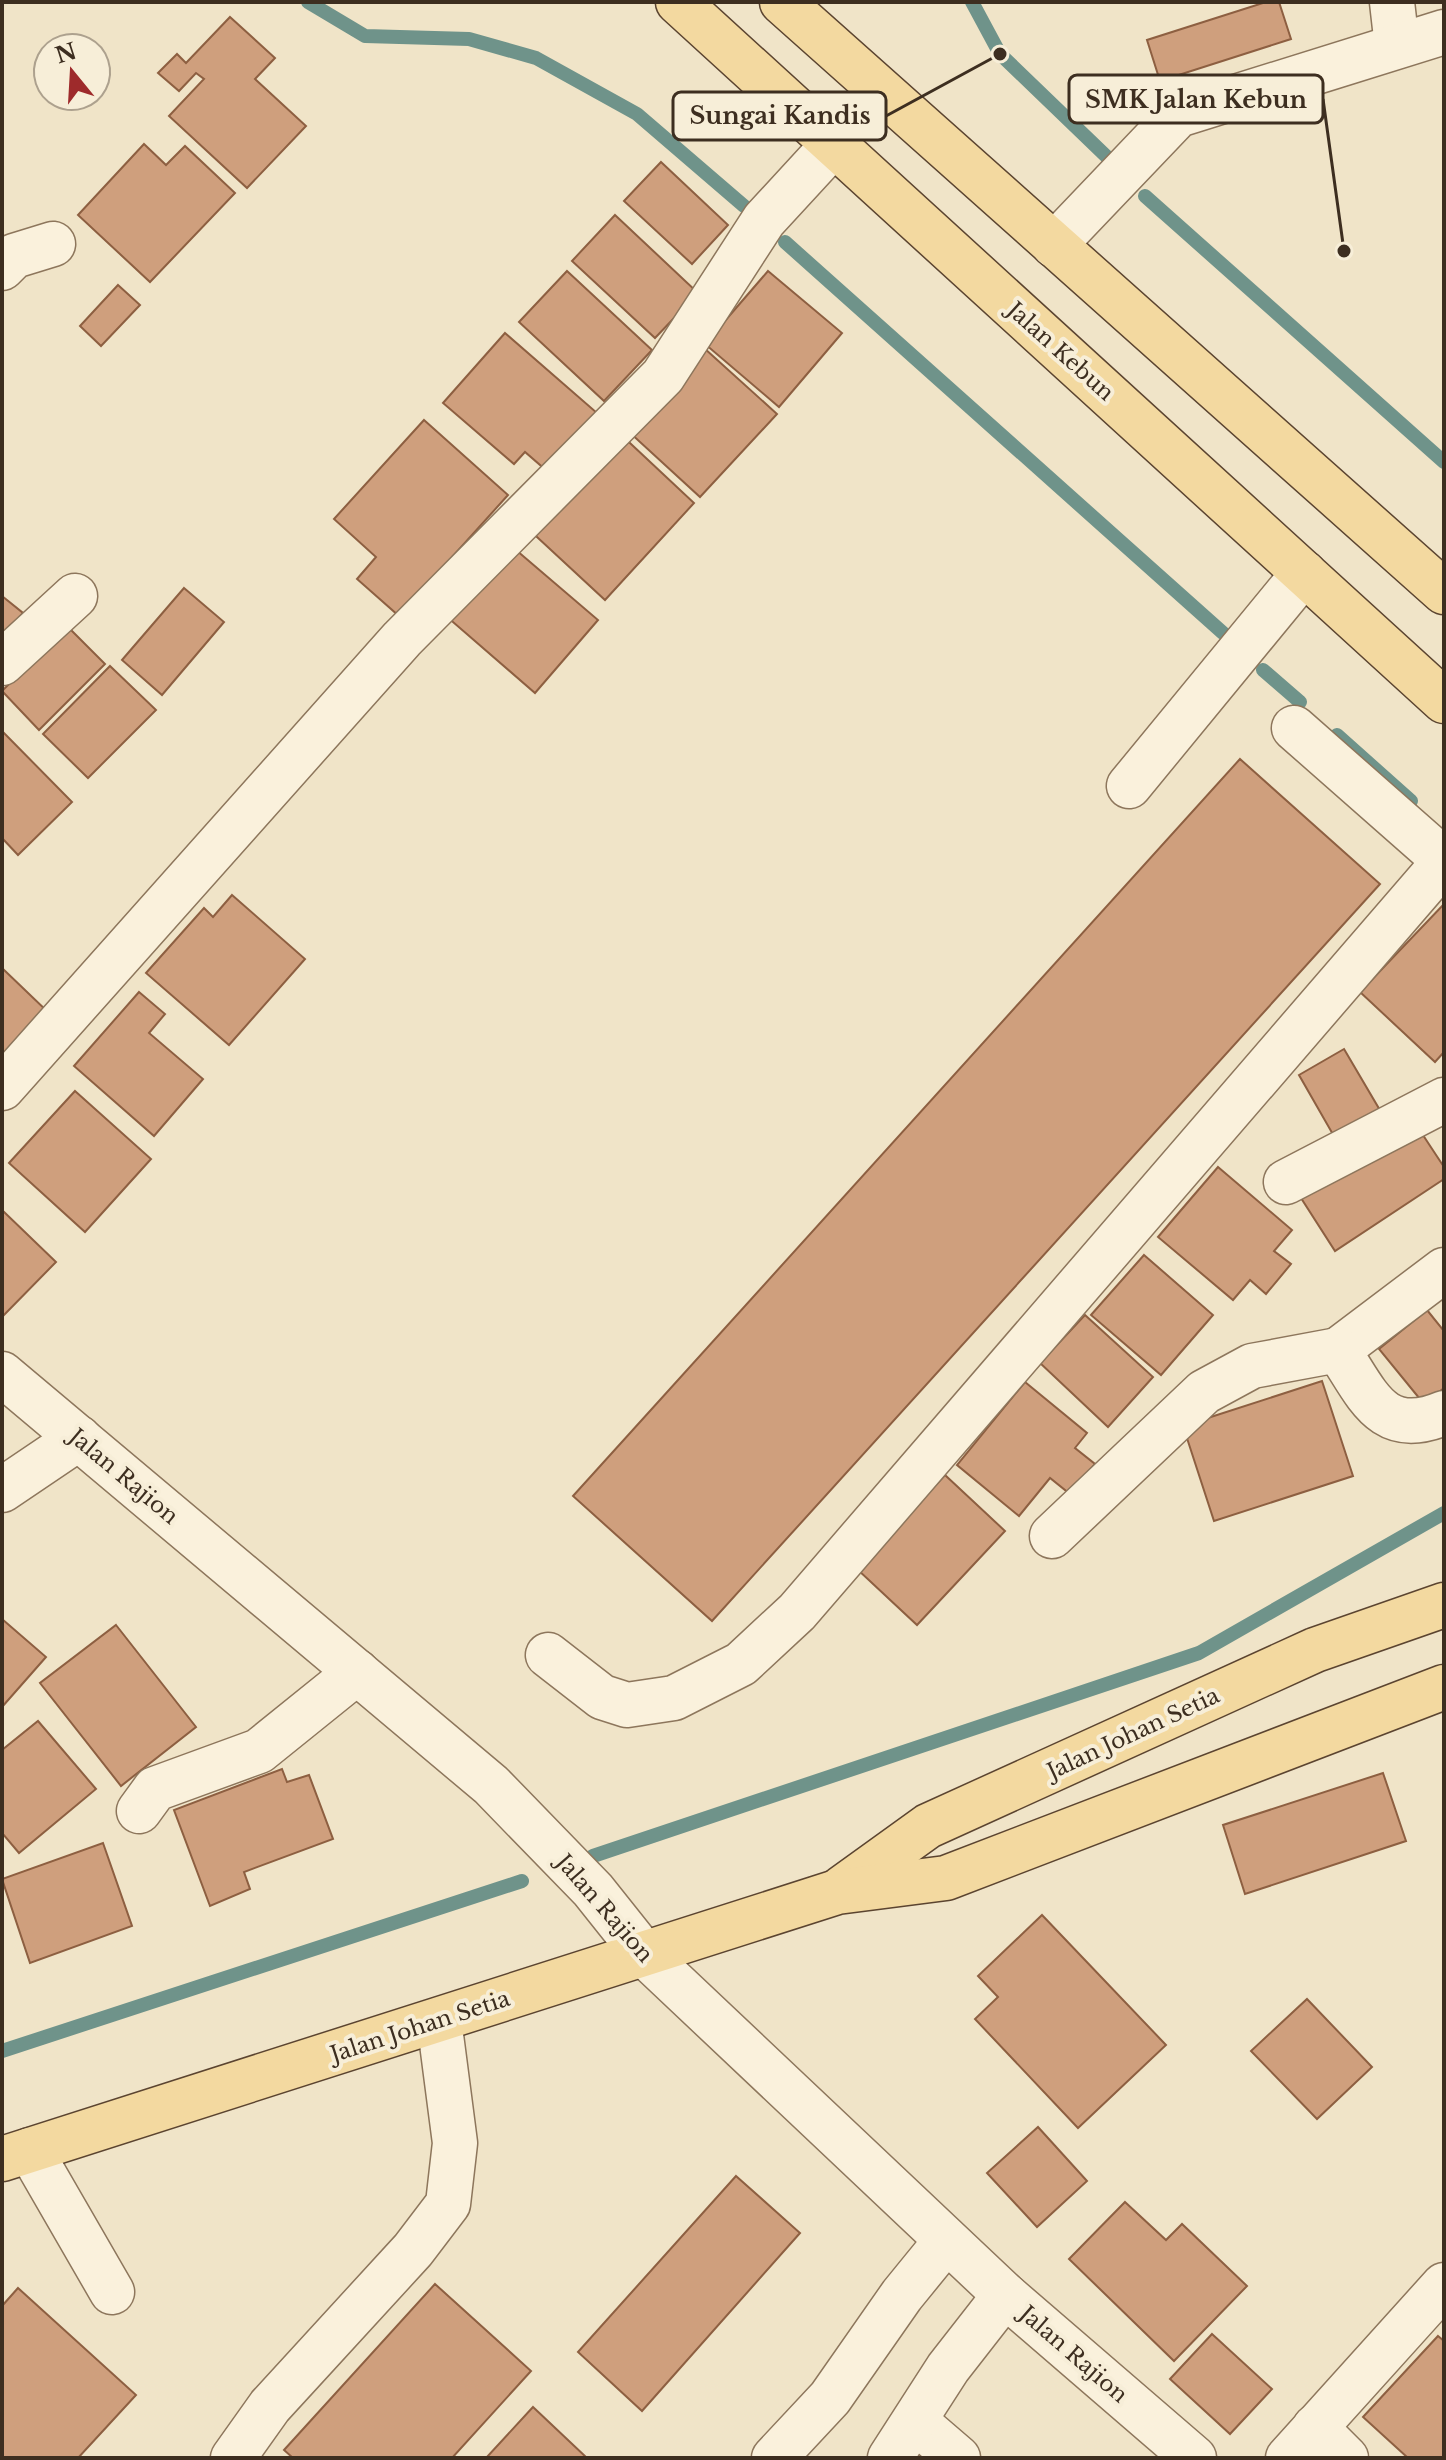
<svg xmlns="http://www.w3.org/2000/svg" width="1446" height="2460" font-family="'Libre Baskerville',serif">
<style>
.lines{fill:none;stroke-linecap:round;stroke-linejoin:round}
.stream{stroke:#6f938a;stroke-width:14}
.building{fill:#cf9f7d;stroke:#8d5f41;stroke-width:2}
.minor-casing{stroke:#8d765c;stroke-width:47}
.major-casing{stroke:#5b4430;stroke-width:47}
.minor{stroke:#faf1dc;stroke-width:44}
.major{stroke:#f3d9a0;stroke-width:44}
.labels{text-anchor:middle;stroke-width:8;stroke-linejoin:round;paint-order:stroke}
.street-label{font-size:22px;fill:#3d2e20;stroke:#f7eed8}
.leader{fill:none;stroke:#3d2e20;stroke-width:3}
.callout-dot{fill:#3d2e20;stroke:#f7eed8;stroke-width:3}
.callout{fill:#f7eed8;stroke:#3d2e20;stroke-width:3}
.callout-label{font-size:24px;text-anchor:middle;font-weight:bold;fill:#3d2e20}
</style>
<rect width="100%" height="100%" fill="#f0e4c8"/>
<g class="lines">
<g class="stream">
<polyline points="308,2 365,36 469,39 536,58 637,114 744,206"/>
<polyline points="972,2 1000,54 1107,157"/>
<polyline points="1145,196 1444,462"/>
<polyline points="785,242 1223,633"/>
<polyline points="1263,670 1300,702"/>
<polyline points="1337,735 1411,801"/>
<polyline points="593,1856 1199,1653 1444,1513"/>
<polyline points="2,2051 522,1881"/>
</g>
</g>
<g class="building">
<polygon points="1266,2 1279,2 1291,39 1160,81 1147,40"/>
<polygon points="230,17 275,58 255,79 306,126 247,188 169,116 204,79 196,73 179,91 158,73 177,54 186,63"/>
<polygon points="144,144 166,165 185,146 235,193 150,282 78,215"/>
<polygon points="661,162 728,225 692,264 624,201"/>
<polygon points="615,215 698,293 655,338 572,261"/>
<polygon points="567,271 652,350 604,401 519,322"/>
<polygon points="768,271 842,333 779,407 705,344"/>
<polygon points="118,285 140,305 101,346 80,326"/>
<polygon points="505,333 597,413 547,471 525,452 514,464 443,403"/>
<polygon points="704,348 777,414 700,497 628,431"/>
<polygon points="424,420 508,495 399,616 357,579 376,557 334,519"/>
<polygon points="615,429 694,503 605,600 524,525"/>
<polygon points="509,544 598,620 535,693 446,616"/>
<polygon points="184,588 224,622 162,695 122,660"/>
<polygon points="2,596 23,613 2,638"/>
<polygon points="67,626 105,664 39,730 2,691"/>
<polygon points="110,666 156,710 88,778 43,734"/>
<polygon points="2,731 72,802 18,855 2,838"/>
<polygon points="1240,759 1380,884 712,1621 573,1496"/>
<polygon points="232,895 305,959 229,1045 146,973 204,908 213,917"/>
<polygon points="1444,904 1444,1052 1435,1062 1360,992"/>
<polygon points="2,968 50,1014 2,1063"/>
<polygon points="139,992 165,1014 149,1033 203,1079 154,1136 74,1066"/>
<polygon points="1344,1049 1381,1112 1335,1138 1299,1075"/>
<polygon points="75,1091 151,1159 85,1232 9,1163"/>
<polygon points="1415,1123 1444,1167 1444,1179 1335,1251 1301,1198"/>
<polygon points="1218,1167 1292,1230 1274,1251 1291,1264 1266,1294 1250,1280 1233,1300 1158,1237"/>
<polygon points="2,1210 56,1262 2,1317"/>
<polygon points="1144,1255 1213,1315 1161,1375 1091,1315"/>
<polygon points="1427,1310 1444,1331 1444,1388 1424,1404 1379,1349"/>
<polygon points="1085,1315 1153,1377 1108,1427 1040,1363"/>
<polygon points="1322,1381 1353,1476 1214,1521 1183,1426"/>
<polygon points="1025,1382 1087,1433 1075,1448 1095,1464 1070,1494 1050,1478 1019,1516 957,1465"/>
<polygon points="945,1475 1005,1531 917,1625 857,1569"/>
<polygon points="2,1619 46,1657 2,1707"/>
<polygon points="116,1625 196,1727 121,1786 40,1683"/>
<polygon points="38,1721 96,1789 19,1853 2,1833 2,1750"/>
<polygon points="282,1769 287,1782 309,1775 333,1839 244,1872 250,1889 210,1906 174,1810"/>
<polygon points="1383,1773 1406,1841 1245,1894 1223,1825"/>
<polygon points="103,1843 132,1926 30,1963 2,1879"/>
<polygon points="1042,1915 1166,2045 1078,2128 975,2019 998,1997 978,1976"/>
<polygon points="1307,1999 1372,2067 1317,2119 1251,2051"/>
<polygon points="1038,2127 1087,2181 1037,2227 987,2173"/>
<polygon points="736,2176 800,2233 642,2411 578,2352"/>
<polygon points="1125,2202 1166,2240 1182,2224 1247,2286 1174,2361 1069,2259"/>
<polygon points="435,2284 531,2371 452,2458 293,2458 284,2450"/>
<polygon points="18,2288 136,2395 78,2458 2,2458 2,2306"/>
<polygon points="1212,2334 1272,2389 1230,2434 1170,2379"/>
<polygon points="1438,2336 1444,2341 1444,2458 1408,2458 1363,2417"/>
<polygon points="533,2407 587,2458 486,2458"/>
</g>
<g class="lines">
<defs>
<g id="minor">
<polyline points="1392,2 1397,46"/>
<polyline points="1054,245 1178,115 1444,32"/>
<polyline points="2,268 14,256 53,244"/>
<polyline points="2,663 75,596"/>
<polyline points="1294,728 1444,860"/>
<polyline points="1129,786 1304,573"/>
<polyline points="2,1088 402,639 663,376 764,220 834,144"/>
<polyline points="1286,1182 1444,1100"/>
<path d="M1444 1270 1338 1350C1368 1395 1382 1439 1444 1413"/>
<polyline points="2,1374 491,1785 593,1890 644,1954 1005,2295 1194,2458"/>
<polyline points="2,1490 79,1438"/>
<polyline points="1052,1536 1204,1392 1252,1366 1338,1350"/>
<polyline points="548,1655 602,1697 627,1705 674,1698 741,1664 797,1612 1444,862"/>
<polyline points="139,1811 155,1789 259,1751 357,1672"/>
<polyline points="30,2150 112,2292"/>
<polyline points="915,2421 958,2458"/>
<polyline points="1315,2427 1346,2458"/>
<polyline points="233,2458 270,2406 413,2250 448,2204 455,2143 439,2020"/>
<polyline points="774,2458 830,2398 902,2295 946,2241"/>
<polyline points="890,2458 948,2368 1005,2295"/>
<polyline points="1288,2458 1444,2285"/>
</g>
<g id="major">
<polyline points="678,2 1444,701"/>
<polyline points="782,2 1444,592"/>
<polyline points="842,1888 928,1826 1315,1650 1444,1605"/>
<polyline points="2,2159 837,1892 946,1878 1444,1687"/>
</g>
</defs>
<use href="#minor" class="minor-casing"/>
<use href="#major" class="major-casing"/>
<use href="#minor" class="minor"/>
<use href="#major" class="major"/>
</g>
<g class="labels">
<g class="street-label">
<text transform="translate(1061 351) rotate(42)" y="8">Jalan Kebun</text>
<text transform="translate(124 1476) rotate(40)" y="8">Jalan Rajion</text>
<text transform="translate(1133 1733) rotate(-25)" y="8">Jalan Johan Setia</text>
<text transform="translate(605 1908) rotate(49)" y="8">Jalan Rajion</text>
<text transform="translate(420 2026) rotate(-18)" y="8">Jalan Johan Setia</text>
<text transform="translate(1074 2354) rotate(41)" y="8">Jalan Rajion</text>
</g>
</g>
<path class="leader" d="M1344 251L1323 99M1000 54L886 116"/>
<g class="callout-dot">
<circle cx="1344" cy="251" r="8"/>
<circle cx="1000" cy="54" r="8"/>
</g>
<g class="callout">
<rect x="1069" y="75" width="254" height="48" rx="8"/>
<rect x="673" y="92" width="213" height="48" rx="8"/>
</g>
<g class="callout-label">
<text x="1196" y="108">SMK Jalan Kebun</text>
<text x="780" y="124">Sungai Kandis</text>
</g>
<rect width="1446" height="2460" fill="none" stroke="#3d2e20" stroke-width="8"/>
<g transform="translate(72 72) rotate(342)"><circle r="38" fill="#f7eed8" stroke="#ada18e" stroke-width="2"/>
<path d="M0-6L14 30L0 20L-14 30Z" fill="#9e2a2b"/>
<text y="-12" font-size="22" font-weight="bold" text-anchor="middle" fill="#3d2e20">N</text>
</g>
</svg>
